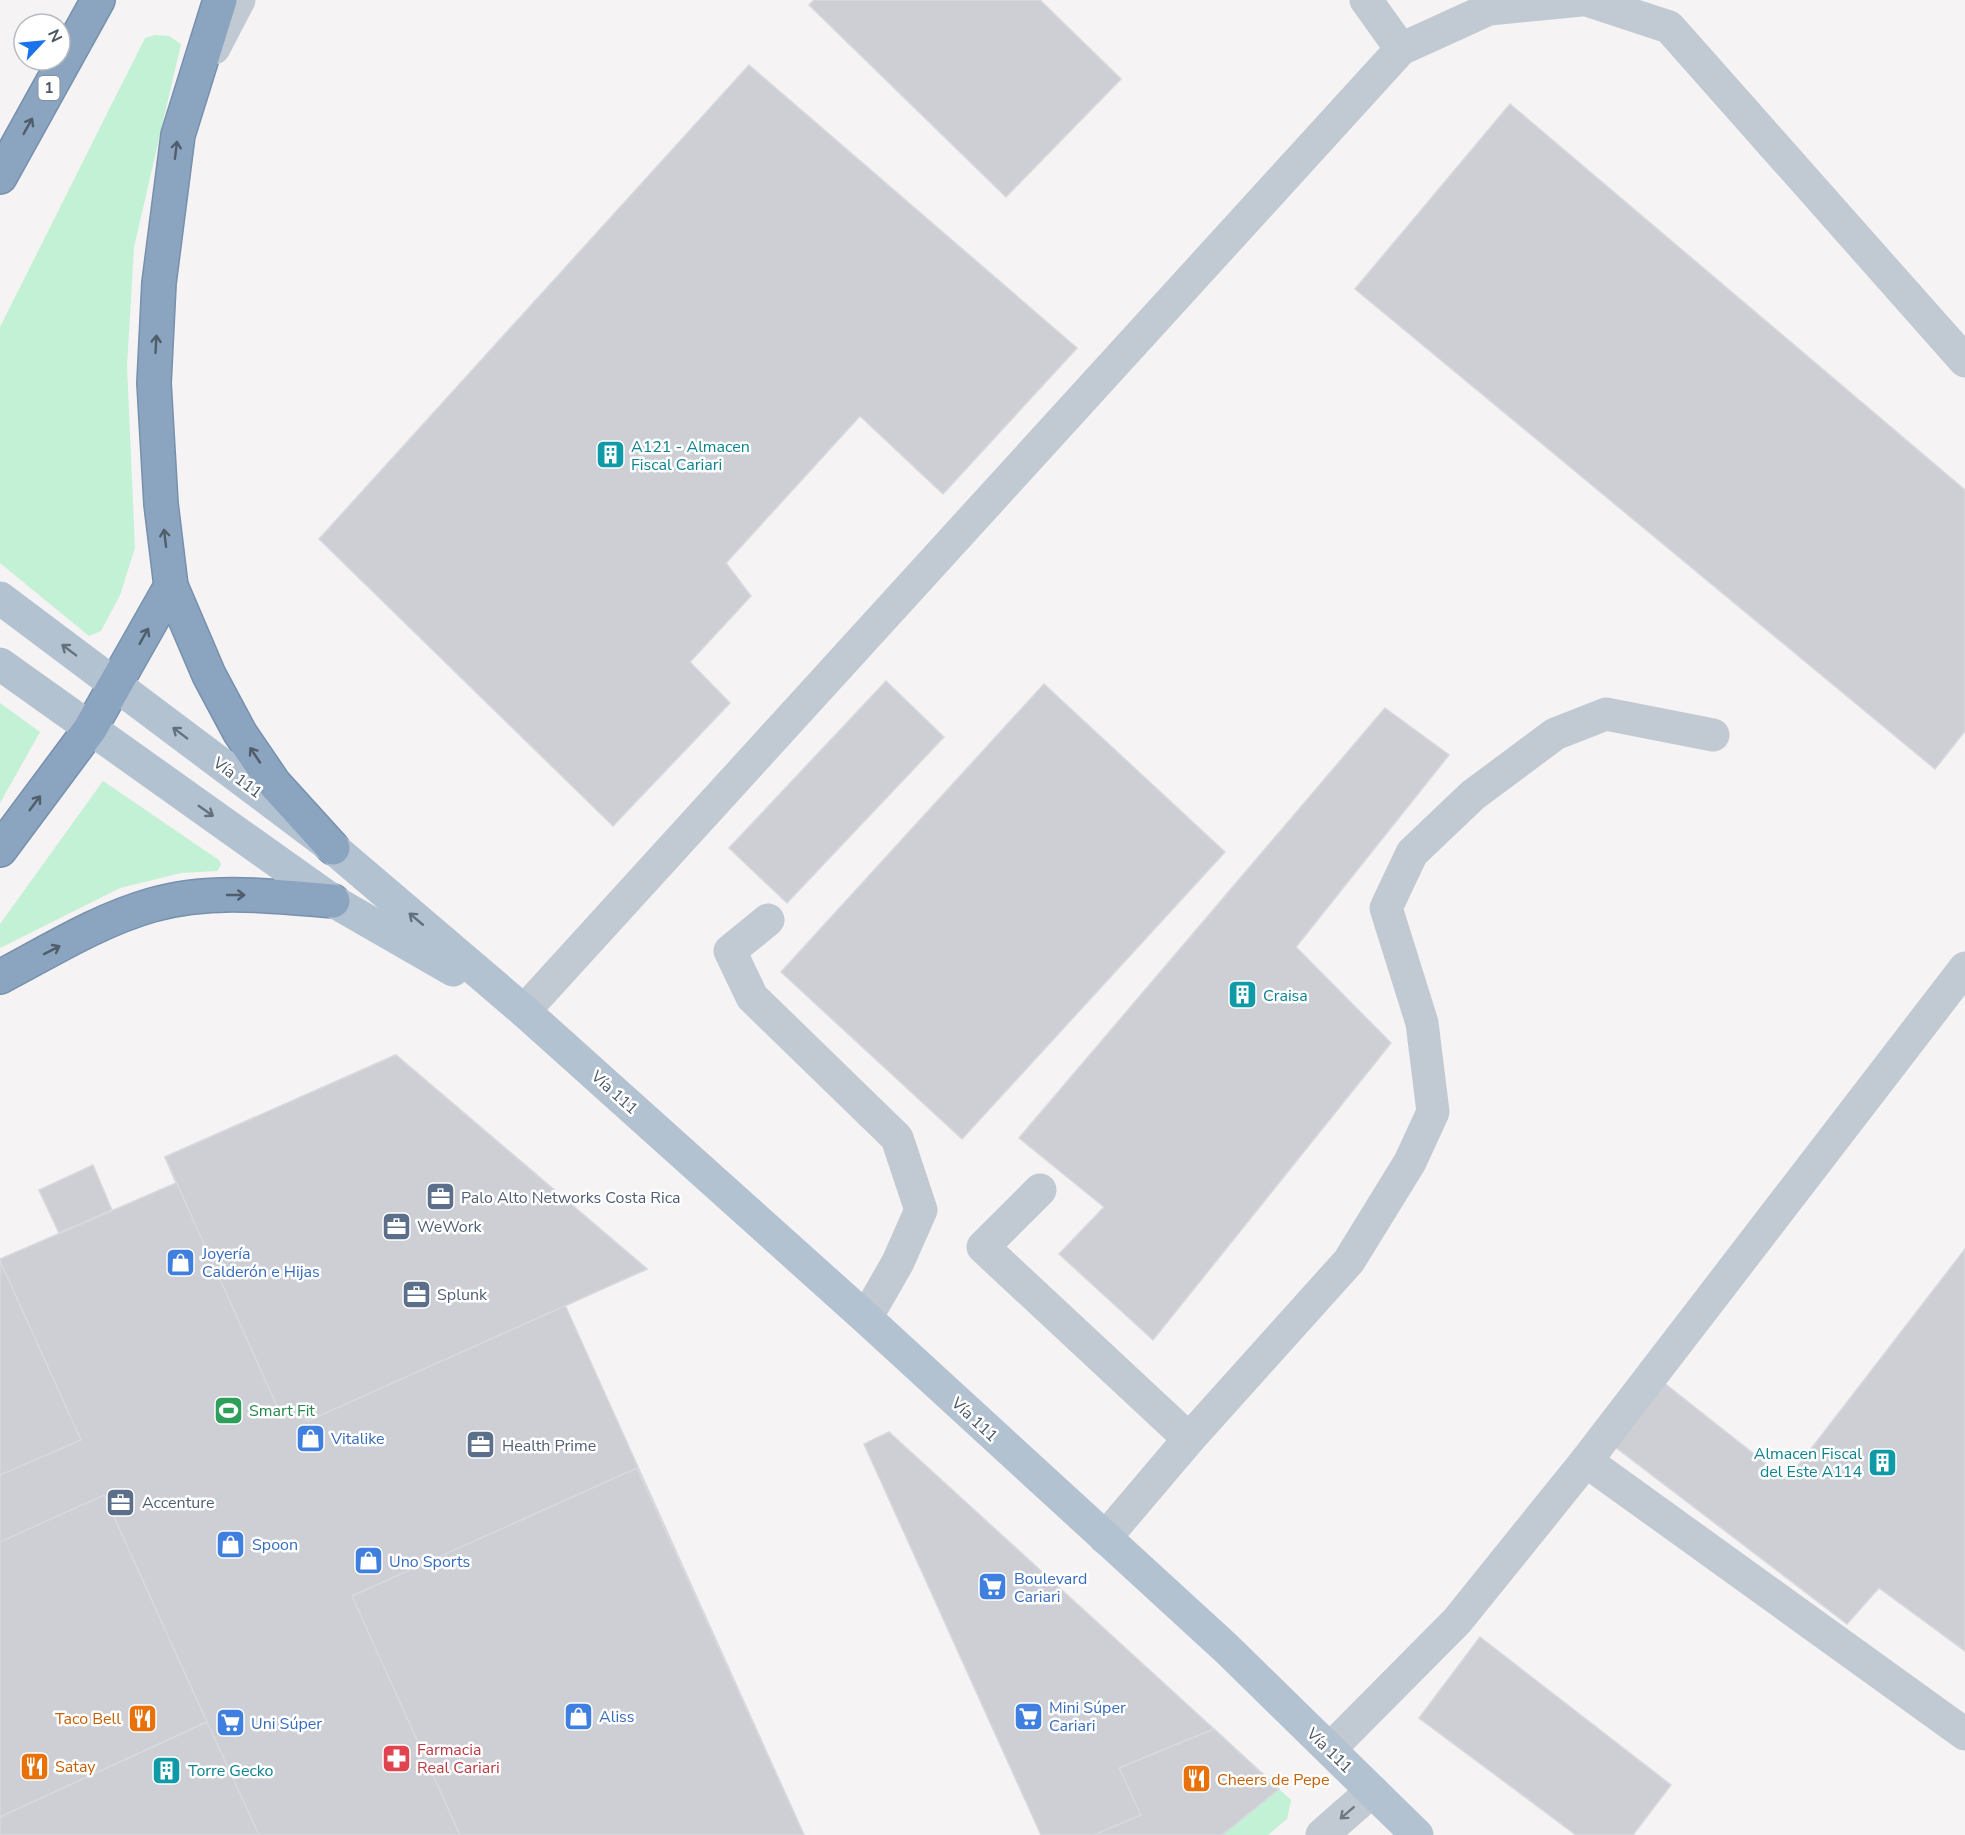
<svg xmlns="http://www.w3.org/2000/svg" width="1965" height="1835" font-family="'Nunito Sans',sans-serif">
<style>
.green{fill:#c3f1d5}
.building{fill:#cdcfd5;stroke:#d7d9de;stroke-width:1.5}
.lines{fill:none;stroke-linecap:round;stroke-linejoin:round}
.highway-casing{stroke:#7690ad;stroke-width:36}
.minor{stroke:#c1cad2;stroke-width:33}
.major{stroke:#b3c2d1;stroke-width:33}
.highway{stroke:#8ba5c1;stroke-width:33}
.oneway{stroke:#505e6b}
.oneway2{stroke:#64717d}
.oneway3{stroke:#6e7983}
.labels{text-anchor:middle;stroke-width:5;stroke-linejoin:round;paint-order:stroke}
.shield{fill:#fff;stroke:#808990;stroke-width:1.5}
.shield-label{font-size:15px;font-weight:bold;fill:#4a5661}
.culture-label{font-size:16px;fill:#0d838f;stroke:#fff;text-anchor:start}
.street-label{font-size:16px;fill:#4a5661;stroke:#fff}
.service-label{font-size:16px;fill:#4e5e75;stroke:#fff;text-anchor:start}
.shop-label{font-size:16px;fill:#366cbe;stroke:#fff;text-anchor:start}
.leisure-label{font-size:16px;fill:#27864d;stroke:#fff;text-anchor:start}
.food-label{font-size:16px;fill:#c56008;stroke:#fff;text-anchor:start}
.health-label{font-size:16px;fill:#be3a42;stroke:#fff;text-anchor:start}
</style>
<rect width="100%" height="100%" fill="#f5f3f3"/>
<g class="green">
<polygon points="155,35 169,36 181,44 134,247 127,366 135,548 120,595 101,631 89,636 0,563 0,327 145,38"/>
<polygon points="0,703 40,732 0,803"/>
<polygon points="103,781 219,860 221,865 217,871 181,873 120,888 0,948 0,924"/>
<polygon points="1279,1789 1291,1800 1287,1819 1268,1835 1222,1835"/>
</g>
<g class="building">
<polygon points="814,0 1040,0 1121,79 1006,197 809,5"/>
<polygon points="749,65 1077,348 943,494 860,416 726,563 751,596 690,662 730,703 613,826 319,539"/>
<polygon points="1510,104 1965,490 1965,731 1935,769 1355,289"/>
<polygon points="886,681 944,737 787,903 729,848"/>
<polygon points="1044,684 1225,852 962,1139 781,972"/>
<polygon points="1385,708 1449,755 1296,947 1391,1043 1153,1340 1059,1254 1104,1207 1019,1138"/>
<polygon points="396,1055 647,1269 565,1305 804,1835 0,1835 0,1259 176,1183 165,1157"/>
<polygon points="396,1055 647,1269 308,1421 277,1406 165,1157"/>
<polygon points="93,1165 112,1210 59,1233 39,1190"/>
<polygon points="1965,1249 1965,1651 1879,1588 1847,1624 1610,1443 1659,1379 1787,1480"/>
<polygon points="0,1261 81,1440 0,1475"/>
<polygon points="889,1432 1214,1729 1279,1789 1222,1835 1041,1835 864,1444"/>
<polygon points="637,1468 804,1835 460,1835 352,1596"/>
<polygon points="104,1495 207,1722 0,1817 0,1542"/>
<polygon points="1480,1637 1671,1785 1633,1835 1576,1835 1419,1718"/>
<polygon points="207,1722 259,1835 0,1835 0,1817"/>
<polygon points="1214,1729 1279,1789 1222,1835 1094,1835 1141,1815 1119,1768"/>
</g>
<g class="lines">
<defs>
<g id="highway">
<polyline points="220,0 178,135 159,283 154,383 161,504 171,586 209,675 240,733 274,783 333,848"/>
<polyline points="0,177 98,0"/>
<polyline points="0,850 90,729 171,586"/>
<path d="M0 977C48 952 99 920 152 905 211 888 273 896 333 901"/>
</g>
</defs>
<use href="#highway" class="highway-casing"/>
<g class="minor">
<polyline points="1366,0 1401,49"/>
<polyline points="1587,0 1669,27 1965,361"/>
<polyline points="214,48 239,0"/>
<polyline points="768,920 730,951 752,997 897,1138 921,1210 898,1262 866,1318"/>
<polyline points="524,1011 1401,49 1489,9 1581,0"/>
<polyline points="1040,1190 983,1247 1189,1439"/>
<polyline points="1586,1461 1965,1734"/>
<polyline points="1105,1538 1189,1439 1349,1261 1410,1162 1433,1112 1422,1023 1386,908 1412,853 1473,795 1555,734 1606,714 1713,735"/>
<polyline points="1330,1749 1457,1621 1586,1461 1965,968"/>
<polyline points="1322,1835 1372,1791"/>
</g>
<g class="major">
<polyline points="0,598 333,848 524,1011 866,1318 1227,1649 1417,1835"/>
<polyline points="0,664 333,901 453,970"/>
</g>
<use href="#highway" class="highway"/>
</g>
<defs><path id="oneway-shaft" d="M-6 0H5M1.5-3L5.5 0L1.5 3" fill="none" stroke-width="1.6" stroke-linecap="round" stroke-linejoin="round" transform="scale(1.5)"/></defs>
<g class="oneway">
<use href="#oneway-shaft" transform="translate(28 126) rotate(-61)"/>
<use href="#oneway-shaft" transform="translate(176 150) rotate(-83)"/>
<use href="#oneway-shaft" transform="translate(156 344) rotate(-87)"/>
<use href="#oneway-shaft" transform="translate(165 538) rotate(-97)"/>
<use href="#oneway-shaft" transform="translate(144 636) rotate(-61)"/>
<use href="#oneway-shaft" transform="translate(255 755) rotate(-124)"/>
<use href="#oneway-shaft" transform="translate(35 803) rotate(-53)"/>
<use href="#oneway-shaft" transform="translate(236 895)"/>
<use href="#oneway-shaft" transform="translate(52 950) rotate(-27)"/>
</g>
<g class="oneway2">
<use href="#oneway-shaft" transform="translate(69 650) rotate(-143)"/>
<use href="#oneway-shaft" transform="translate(180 733) rotate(-143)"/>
<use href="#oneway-shaft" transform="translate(206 811) rotate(35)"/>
<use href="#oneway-shaft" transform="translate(416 919) rotate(-140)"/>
</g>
<use class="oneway3" href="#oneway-shaft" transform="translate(1347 1813) rotate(139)"/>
<defs>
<symbol id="building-square" viewBox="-11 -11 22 22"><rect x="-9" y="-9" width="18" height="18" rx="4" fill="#0f9aa8" stroke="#fff"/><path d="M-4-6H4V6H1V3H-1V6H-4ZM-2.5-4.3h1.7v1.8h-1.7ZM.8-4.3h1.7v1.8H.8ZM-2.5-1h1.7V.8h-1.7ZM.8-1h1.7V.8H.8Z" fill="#fff"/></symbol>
<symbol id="office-square" viewBox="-11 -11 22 22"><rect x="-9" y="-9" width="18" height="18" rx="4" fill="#5c6f8a" stroke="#fff"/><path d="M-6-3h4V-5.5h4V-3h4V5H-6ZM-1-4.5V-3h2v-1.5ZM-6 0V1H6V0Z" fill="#fff"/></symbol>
<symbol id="shop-square" viewBox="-11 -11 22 22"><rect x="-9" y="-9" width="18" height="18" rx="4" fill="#3f7fe0" stroke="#fff"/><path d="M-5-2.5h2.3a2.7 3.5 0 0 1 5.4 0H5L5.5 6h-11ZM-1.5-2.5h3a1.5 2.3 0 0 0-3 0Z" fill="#fff"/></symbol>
<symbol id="stadium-square" viewBox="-11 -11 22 22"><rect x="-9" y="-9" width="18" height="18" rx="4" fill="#2e9e5b" stroke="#fff"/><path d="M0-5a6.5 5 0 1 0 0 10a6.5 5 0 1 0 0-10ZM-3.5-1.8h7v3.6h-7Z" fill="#fff"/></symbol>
<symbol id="supermarket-square" viewBox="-11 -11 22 22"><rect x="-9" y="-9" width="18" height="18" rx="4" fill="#3f7fe0" stroke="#fff"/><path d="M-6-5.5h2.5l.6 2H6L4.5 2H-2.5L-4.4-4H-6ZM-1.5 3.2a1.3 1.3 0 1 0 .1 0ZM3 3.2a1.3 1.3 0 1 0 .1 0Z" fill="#fff"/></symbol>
<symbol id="restaurant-square" viewBox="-11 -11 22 22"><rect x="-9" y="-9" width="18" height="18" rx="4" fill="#e8710a" stroke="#fff"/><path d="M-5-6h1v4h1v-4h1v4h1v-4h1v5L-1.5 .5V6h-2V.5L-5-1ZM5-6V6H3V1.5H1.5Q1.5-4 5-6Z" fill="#fff"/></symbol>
<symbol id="pharmacy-square" viewBox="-11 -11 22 22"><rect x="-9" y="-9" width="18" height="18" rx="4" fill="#e0444e" stroke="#fff"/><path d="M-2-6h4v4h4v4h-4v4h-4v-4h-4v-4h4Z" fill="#fff"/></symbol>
</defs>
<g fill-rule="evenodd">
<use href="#building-square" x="594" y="438" width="33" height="33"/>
<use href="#building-square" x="1226" y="978" width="33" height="33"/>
<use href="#office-square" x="424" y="1180" width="33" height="33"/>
<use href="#office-square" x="380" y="1210" width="33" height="33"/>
<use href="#shop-square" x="164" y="1246" width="33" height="33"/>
<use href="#office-square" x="400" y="1278" width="33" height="33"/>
<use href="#stadium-square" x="212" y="1394" width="33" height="33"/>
<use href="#shop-square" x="294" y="1422" width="33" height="33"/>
<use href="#office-square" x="464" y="1428" width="33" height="33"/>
<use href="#building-square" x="1866" y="1446" width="33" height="33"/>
<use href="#office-square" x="104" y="1486" width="33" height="33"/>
<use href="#shop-square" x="214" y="1528" width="33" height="33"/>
<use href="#shop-square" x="352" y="1544" width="33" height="33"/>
<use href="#supermarket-square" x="976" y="1570" width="33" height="33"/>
<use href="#shop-square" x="562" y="1700" width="33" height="33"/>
<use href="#supermarket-square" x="1012" y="1700" width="33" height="33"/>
<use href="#restaurant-square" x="126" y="1702" width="33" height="33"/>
<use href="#supermarket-square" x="214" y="1706" width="33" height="33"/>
<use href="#pharmacy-square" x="380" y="1742" width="33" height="33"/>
<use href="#restaurant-square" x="18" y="1750" width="33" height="33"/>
<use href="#building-square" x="150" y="1754" width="33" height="33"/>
<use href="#restaurant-square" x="1180" y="1762" width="33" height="33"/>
</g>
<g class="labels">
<rect class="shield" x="38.5" y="76" width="21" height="24" rx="4.5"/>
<g class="shield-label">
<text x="49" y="93">1</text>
</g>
<g class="culture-label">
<text x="631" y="452">A121 - Almacen<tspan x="631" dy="18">Fiscal Cariari</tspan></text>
<text x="1263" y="1001">Craisa</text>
<text x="1862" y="1459" text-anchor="end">Almacen Fiscal<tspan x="1862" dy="18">del Este A114</tspan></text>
<text x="188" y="1776">Torre Gecko</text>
</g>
<g class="street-label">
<text transform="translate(238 777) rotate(37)" y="6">Vía 111</text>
<text transform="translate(615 1092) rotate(42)" y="6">Vía 111</text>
<text transform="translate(975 1419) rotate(43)" y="6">Vía 111</text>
<text transform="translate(1330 1750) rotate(44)" y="6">Vía 111</text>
</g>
<g class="service-label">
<text x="461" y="1203">Palo Alto Networks Costa Rica</text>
<text x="417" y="1232">WeWork</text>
<text x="437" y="1300">Splunk</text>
<text x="502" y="1451">Health Prime</text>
<text x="142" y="1508">Accenture</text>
</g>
<g class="shop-label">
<text x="202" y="1259">Joyería<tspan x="202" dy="18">Calderón e Hijas</tspan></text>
<text x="331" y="1444">Vitalike</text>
<text x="252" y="1550">Spoon</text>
<text x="389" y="1567">Uno Sports</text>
<text x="1014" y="1584">Boulevard<tspan x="1014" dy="18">Cariari</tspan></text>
<text x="1049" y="1713">Mini Súper<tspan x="1049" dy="18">Cariari</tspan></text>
<text x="599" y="1722">Aliss</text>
<text x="251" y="1729">Uni Súper</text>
</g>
<g class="leisure-label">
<text x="249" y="1416">Smart Fit</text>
</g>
<g class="food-label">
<text x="121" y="1724" text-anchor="end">Taco Bell</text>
<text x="55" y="1772">Satay</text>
<text x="1217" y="1785">Cheers de Pepe</text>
</g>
<g class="health-label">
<text x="417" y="1755">Farmacia<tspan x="417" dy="18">Real Cariari</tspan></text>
</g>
</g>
<g transform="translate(42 42) rotate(64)"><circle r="28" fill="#ffffff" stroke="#b7bbc0" stroke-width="1.5"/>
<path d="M0-4.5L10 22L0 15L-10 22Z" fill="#1a73e8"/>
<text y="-9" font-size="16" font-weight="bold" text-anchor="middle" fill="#4a5661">N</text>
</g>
</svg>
